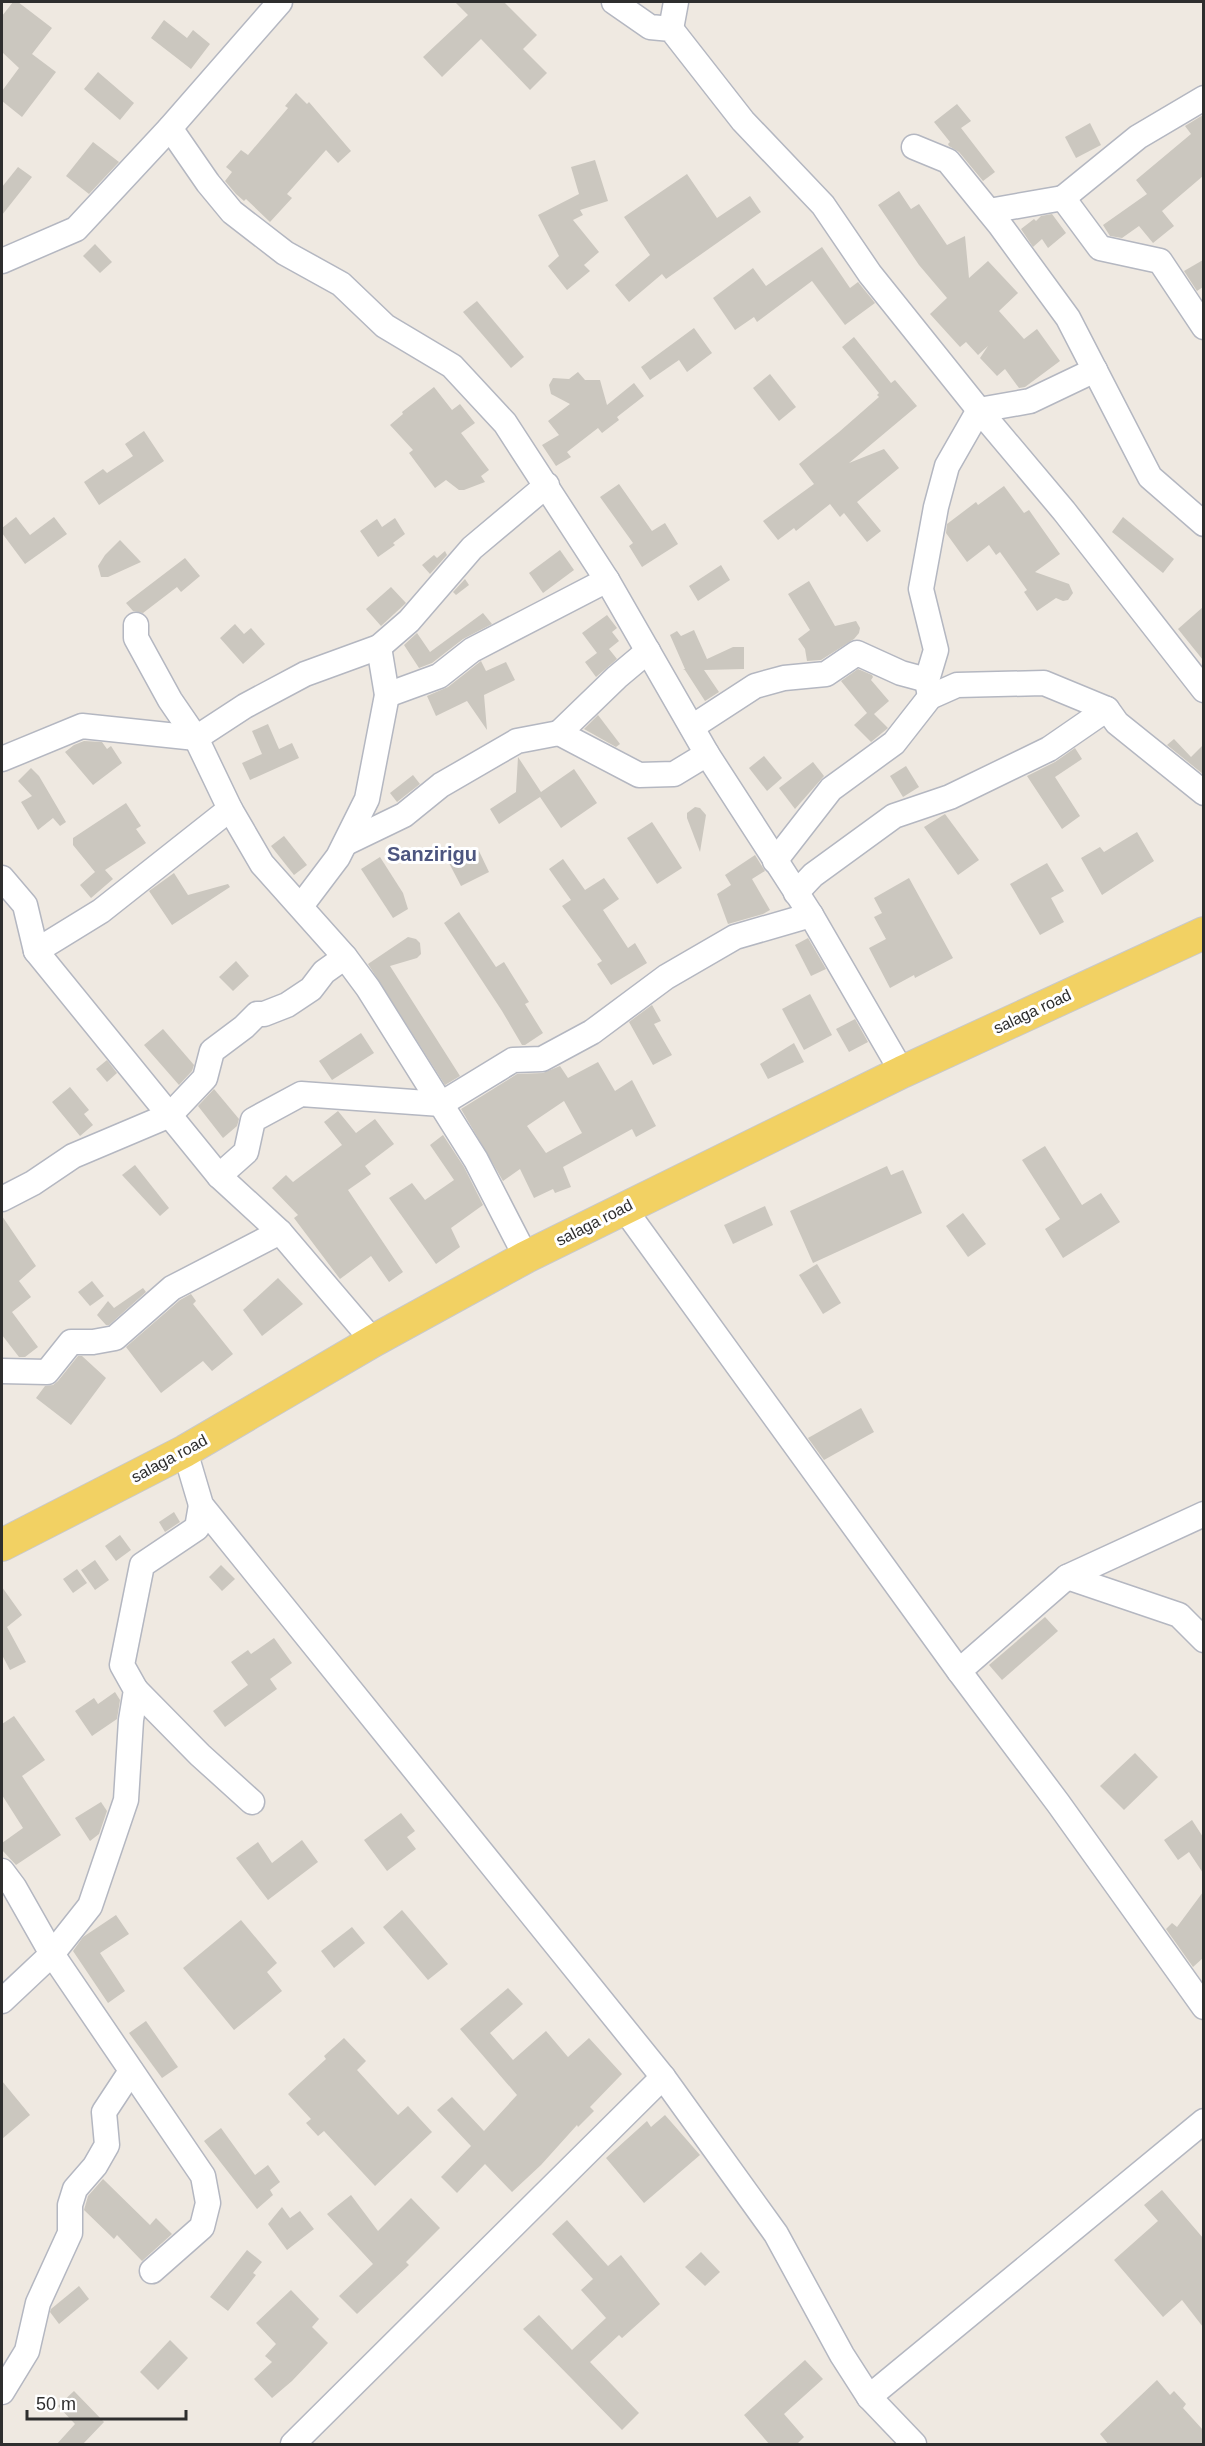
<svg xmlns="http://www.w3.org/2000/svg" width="1205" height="2446" font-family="Arial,sans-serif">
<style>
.building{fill:#cbc7bf;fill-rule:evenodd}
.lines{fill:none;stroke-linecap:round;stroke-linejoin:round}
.minor-casing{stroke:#b4b7c1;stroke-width:27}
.major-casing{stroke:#c9c9c9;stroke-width:34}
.minor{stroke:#fff;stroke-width:24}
.major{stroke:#f2d163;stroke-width:32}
.labels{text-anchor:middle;stroke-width:6;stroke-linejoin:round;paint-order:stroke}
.street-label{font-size:16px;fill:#2e2e2e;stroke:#fff}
.quarter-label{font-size:20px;font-weight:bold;fill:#4d5680;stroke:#fff}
</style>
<rect width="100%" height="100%" fill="#efe9e1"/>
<g class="building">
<polygon points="13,2 18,2 52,28 32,54 56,72 22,117 2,101 2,91 19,68 2,52 2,16"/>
<polygon points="455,2 504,2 537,35 523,49 547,73 530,90 481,39 442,77 423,57 468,15"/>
<polygon points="164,20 187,38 193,30 210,44 191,69 151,38"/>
<polygon points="98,72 134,103 120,120 84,89"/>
<polygon points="296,93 307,104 309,102 351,151 338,163 326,150 287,194 292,198 270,222 246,199 244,201 236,194 225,181 232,172 226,167 241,150 248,155 288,108 285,106"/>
<polygon points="957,104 971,121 961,128 995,172 983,181 959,152 949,146 948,144 950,142 934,122"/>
<polygon points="1203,115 1203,176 1162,211 1174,226 1153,243 1139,226 1122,238 1110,236 1103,225 1147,194 1136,180 1191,134 1185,126"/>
<polygon points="1090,123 1101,145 1076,158 1065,137"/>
<polygon points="93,142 119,162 89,194 66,176"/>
<polygon points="595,160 608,201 580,210 583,215 573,220 599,252 584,265 590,271 567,290 548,266 559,256 538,215 579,194 571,167"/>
<polygon points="18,167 32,177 2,215 2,187"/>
<polygon points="687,174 717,218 750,196 761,212 666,279 662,274 629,302 615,285 650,255 624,217"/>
<polygon points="899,191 911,209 919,204 947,245 965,236 969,278 988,261 1018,293 999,311 1024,339 1037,329 1060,361 1025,387 1019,388 1005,369 997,376 980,358 988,346 978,355 966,342 960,347 930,314 947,298 919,265 878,205"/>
<polygon points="1052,214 1066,233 1048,248 1042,239 1033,247 1021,229 1034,219 1036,221 1041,216"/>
<polygon points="95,244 112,262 100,273 83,256"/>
<polygon points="822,247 850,288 858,282 875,303 845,325 812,281 757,322 754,317 735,330 713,298 753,268 766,286"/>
<polygon points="1203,260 1203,287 1197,291 1184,271"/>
<polygon points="477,301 524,357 511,368 463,312"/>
<polygon points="694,328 712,353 687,372 679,360 650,380 641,367"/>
<polygon points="854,337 891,383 895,380 917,406 849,463 884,449 899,468 857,502 881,531 867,542 844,513 840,517 830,504 796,531 794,528 778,540 763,521 814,484 799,464 839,432 879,397 877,395 879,393 842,347"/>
<polygon points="578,372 585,380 600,380 607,405 634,383 644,396 617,417 619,420 602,433 598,428 567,452 571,457 556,466 542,445 559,435 548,421 570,404 551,394 549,385 553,378 569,379"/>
<polygon points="770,374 796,407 779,421 753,388"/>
<polygon points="434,387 452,410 460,404 475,423 461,433 489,470 481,476 485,482 464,490 459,490 446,480 435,488 409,453 413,450 390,425 403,414 402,412"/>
<polygon points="144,431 164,461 99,505 84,482 103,469 107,473 133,456 125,444"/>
<polygon points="619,484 652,531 665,523 678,544 642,567 629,546 633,543 600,497"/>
<polygon points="1004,486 1024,513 1029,510 1060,554 1035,572 1069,584 1073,593 1068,600 1063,601 1056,598 1037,611 1024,592 1027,590 1000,552 996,555 989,545 967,562 946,533 947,524 976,502 978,505"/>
<polygon points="16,517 30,535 54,517 67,534 25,564 2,533 2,528"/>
<polygon points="1123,517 1174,559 1163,573 1112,532"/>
<polygon points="395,518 405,534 393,543 395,545 378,557 360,531 377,519 382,527"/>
<polygon points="120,540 141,562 108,577 101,577 98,566 105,555"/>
<polygon points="560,550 574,570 543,593 529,573"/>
<polygon points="445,551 447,555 430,574 422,565 434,555 437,558"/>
<polygon points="185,558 200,576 181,592 177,587 143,613 133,611 126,603"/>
<polygon points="721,565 730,580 698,601 689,586"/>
<polygon points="465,579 469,585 456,595 453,592"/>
<polygon points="809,581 835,626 856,621 860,628 859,633 854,639 821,660 807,661 805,649 798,639 810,630 788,594"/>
<polygon points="391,587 406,603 381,626 366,609"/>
<polygon points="1203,607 1203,660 1178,629"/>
<polygon points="483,613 492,624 463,639 432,663 419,668 404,645 417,633 430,652"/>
<polygon points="607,615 617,628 612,632 619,641 609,649 617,659 596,677 585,662 597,653 582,633"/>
<polygon points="235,624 244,634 251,628 265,644 243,664 220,638"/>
<polygon points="694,630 707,659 733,647 744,647 744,669 704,670 719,692 705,701 685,670 683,670 685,669 670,635 677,631 681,636"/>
<polygon points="481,661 486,671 506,662 515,680 484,695 487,730 467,701 436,716 427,696 448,687"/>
<polygon points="858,669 872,675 873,677 871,680 889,701 874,714 888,728 871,742 854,725 867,713 841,681"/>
<polygon points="598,715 620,744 616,747 584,729"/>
<polygon points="268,724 279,749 292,743 299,758 250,780 242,763 262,754 252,731"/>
<polygon points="1174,739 1191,757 1203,745 1203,774 1167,745"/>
<polygon points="84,741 102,742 107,749 111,746 122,763 93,785 65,752 74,745"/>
<polygon points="1075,748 1082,759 1055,777 1080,816 1062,829 1027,776 1055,762"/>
<polygon points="764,756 782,778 767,791 749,768"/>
<polygon points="518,757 541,792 574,769 597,803 561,828 540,797 499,824 490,809 516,792"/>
<polygon points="813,762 824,776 795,809 779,788"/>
<polygon points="906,766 919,787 903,797 890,776"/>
<polygon points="31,768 39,776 66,822 60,826 53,818 38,830 21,802 32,796 18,781"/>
<polygon points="413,775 420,784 397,802 390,793"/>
<polygon points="126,803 141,826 136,829 146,843 105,870 113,879 91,898 80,885 95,872 73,845 73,838"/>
<polygon points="695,807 700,808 706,815 700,852 687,818 687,813"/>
<polygon points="945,814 979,860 958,875 924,827"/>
<polygon points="652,822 682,868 657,884 627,838"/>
<polygon points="1137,832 1154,861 1102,895 1081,858 1100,847 1104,852"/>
<polygon points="284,836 307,865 294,875 271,846"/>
<polygon points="478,849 489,872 461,886 449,863"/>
<polygon points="755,855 765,871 752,879 770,910 763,914 728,924 717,894 731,885 725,875"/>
<polygon points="380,857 403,893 408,909 393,918 361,869"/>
<polygon points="563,859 585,890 604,878 619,899 603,910 628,948 635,943 647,963 611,985 597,964 602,961 562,906 571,900 549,869"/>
<polygon points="1047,863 1064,891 1051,898 1064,922 1040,935 1010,884"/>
<polygon points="174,873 188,895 228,884 230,887 172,925 149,891"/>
<polygon points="909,878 953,958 915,978 914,975 890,988 869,948 886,939 874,917 882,913 874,898"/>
<polygon points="459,912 496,967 504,962 529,1002 525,1004 543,1033 525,1045 522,1045 502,1011 444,923"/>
<polygon points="408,937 416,939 420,943 421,954 417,958 390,966 460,1076 445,1085 368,964"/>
<polygon points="808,938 826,969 811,976 795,945"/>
<polygon points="236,961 249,976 233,991 219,977"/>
<polygon points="810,994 832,1035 804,1050 782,1009"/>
<polygon points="652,1005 661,1021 654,1024 672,1055 653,1065 629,1022"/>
<polygon points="855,1019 868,1042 849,1052 836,1029"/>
<polygon points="163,1029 194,1065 192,1071 179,1085 144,1045"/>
<polygon points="361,1033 374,1053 332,1080 319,1061"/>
<polygon points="794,1043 804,1062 768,1079 760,1064"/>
<polygon points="107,1060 117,1073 107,1082 96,1069"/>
<path d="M598 1062 615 1091 632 1080 656 1126 636 1137 632 1129 563 1167 571 1187 555 1193 553 1189 534 1198 520 1169 503 1181 461 1109 517 1074 543 1073 560 1066 568 1078ZM564 1101 582 1133 546 1153 527 1126Z"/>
<polygon points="70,1087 89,1110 84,1114 93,1125 80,1136 52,1102"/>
<polygon points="214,1089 239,1119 237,1126 223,1138 198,1106"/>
<polygon points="338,1111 356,1133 375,1119 394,1144 365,1166 371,1174 348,1190 403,1272 389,1282 371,1256 340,1279 294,1218 298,1215 272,1188 286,1175 293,1182 342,1145 324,1122"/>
<polygon points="443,1135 464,1167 483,1205 451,1228 460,1247 436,1264 389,1198 412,1183 425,1200 454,1180 430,1145"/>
<polygon points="1045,1146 1082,1205 1101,1193 1120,1222 1063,1258 1045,1229 1060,1219 1022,1160"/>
<polygon points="135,1165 169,1208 160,1216 122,1175"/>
<polygon points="887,1166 891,1175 903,1170 922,1213 813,1263 790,1211"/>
<polygon points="765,1206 773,1225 733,1244 724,1225"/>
<polygon points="963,1213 986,1244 968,1257 946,1226"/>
<polygon points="2,1216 36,1266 19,1281 31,1297 12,1312 38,1347 25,1357 19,1357 2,1335"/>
<polygon points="817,1264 841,1303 823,1314 799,1275"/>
<polygon points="278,1278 303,1304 262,1336 243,1310"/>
<polygon points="92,1281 104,1296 90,1306 78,1292"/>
<polygon points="143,1288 146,1292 109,1325 106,1325 97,1315 108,1301 114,1308"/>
<polygon points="191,1294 196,1301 193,1304 233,1354 212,1371 203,1361 161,1393 126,1347 180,1300"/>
<polygon points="78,1356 82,1356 106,1378 71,1425 36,1398 45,1386 53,1385 58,1381"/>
<polygon points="861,1408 874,1432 824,1460 808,1438"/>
<polygon points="174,1512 180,1522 165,1532 159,1522"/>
<polygon points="120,1535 131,1550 116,1561 105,1546"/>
<polygon points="95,1560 109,1580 95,1590 81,1570"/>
<polygon points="221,1565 235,1579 222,1591 209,1577"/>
<polygon points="77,1569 87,1583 73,1593 63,1579"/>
<polygon points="2,1587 22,1615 7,1627 26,1662 10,1670 2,1655"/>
<polygon points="1045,1617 1058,1631 1002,1680 989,1665"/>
<polygon points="274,1638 292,1663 270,1679 277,1689 225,1727 213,1711 248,1685 231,1662 248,1650 251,1654"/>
<polygon points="115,1692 120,1700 117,1719 92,1736 75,1711 94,1698 98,1704"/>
<polygon points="14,1716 45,1760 22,1776 61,1835 16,1865 2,1850 2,1843 23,1828 2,1795 2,1724"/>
<polygon points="1135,1753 1158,1777 1124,1810 1100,1786"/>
<polygon points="101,1802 107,1811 99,1834 90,1841 75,1818"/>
<polygon points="401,1813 415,1831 407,1837 416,1849 387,1871 364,1840"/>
<polygon points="1192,1820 1203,1837 1203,1873 1189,1852 1178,1860 1164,1840"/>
<polygon points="302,1840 318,1862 268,1900 236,1858 258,1842 272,1863"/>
<polygon points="1203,1892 1203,1958 1193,1967 1166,1929 1172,1923 1177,1927"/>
<polygon points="402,1910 448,1964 428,1980 383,1927"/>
<polygon points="116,1915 129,1934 100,1953 125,1991 108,2003 73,1951 83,1937"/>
<polygon points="241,1920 277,1963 267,1972 282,1991 234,2030 183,1968"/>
<polygon points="352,1927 365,1943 334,1968 321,1951"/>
<polygon points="508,1988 523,2004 490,2033 513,2060 546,2031 568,2057 589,2038 622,2074 590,2107 594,2111 578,2127 577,2125 541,2165 512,2192 485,2164 457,2193 441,2177 471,2146 437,2110 452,2097 484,2131 517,2095 460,2029"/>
<polygon points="146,2021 178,2067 162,2078 129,2033"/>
<polygon points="344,2038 366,2061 357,2070 398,2115 408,2106 432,2132 375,2186 324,2131 318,2136 306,2123 311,2119 288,2094 326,2059 324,2056"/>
<polygon points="2,2081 30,2115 2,2139"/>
<polygon points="665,2115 700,2155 644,2203 606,2158 647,2121 651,2127"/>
<polygon points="221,2128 255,2175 268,2165 280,2182 270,2190 273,2195 257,2209 204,2141"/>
<polygon points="103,2179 150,2225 156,2218 172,2234 142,2261 117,2235 114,2239 84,2210 88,2196"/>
<polygon points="1162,2190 1203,2238 1203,2327 1182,2300 1163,2317 1114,2260 1158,2221 1144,2205"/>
<polygon points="351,2195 378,2231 411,2198 440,2228 406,2262 409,2265 357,2314 339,2296 373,2264 327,2214"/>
<polygon points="282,2207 290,2218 300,2211 314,2229 287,2250 268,2224"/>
<polygon points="567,2220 608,2266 621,2255 660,2304 622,2338 619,2335 590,2362 639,2413 622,2430 523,2329 539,2315 572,2350 606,2318 581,2290 593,2279 552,2234"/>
<polygon points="247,2250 262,2262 253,2273 256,2275 228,2311 210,2297"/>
<polygon points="701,2252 720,2272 705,2286 685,2267"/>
<polygon points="79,2286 89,2299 59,2324 50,2312 51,2309"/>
<polygon points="291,2290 319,2319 312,2327 328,2343 292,2381 272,2398 254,2379 272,2362 265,2356 276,2344 256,2323"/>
<polygon points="170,2340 188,2358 158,2390 140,2372"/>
<polygon points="805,2360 823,2379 784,2414 804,2437 796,2445 770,2445 744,2415"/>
<polygon points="1157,2380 1170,2395 1174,2391 1186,2404 1183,2408 1203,2430 1203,2445 1109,2445 1100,2434"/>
<polygon points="74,2391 104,2422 82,2445 56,2445 75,2424 58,2406"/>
</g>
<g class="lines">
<defs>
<g id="minor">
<polyline points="614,2 650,27 671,29 743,121 823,205 870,274 979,410 1064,511 1204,690"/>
<polyline points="671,29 676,2"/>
<polyline points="170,128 208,183 232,212 285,253 341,284 385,326 452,366 505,423 607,580 707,754 811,915 902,1072"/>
<polyline points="914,147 948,161 1000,225 1068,318 1150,477 1204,524"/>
<polyline points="1063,198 1138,137 1204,98"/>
<polyline points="989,211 1063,198 1100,248 1160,261 1204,327"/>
<polyline points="2,261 76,229 170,128 280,2"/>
<polyline points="136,625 136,638 170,700 196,738 230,809 262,864 345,957 368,988 476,1160 526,1257"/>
<polyline points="387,695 439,676 472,650 607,580"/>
<polyline points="930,697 927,680 936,650 921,589 936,507 947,466 979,410 1030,401 1095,370"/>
<polyline points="692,727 755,686 784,678 826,674 857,653 901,673 927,680"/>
<polyline points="559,733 617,677 648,651"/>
<polyline points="2,759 82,726 196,738 245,706 305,674 379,647 409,621 472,548 547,485"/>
<polyline points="346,843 404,815 441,785 517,741 559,733 639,775 674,774 707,754"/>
<polyline points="775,861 831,789 894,743 930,697 957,685 1044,683 1107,709 1117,723 1204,793"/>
<polyline points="2,878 25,905 36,951 219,1176 280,1232 373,1341"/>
<polyline points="796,893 813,875 894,816 950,797 1049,749 1107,709"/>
<polyline points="301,906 338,857 367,799 387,695 379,647"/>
<polyline points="36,951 101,911 230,809"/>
<polyline points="219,1176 246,1152 253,1120 301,1094 441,1104 513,1060 542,1059 592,1032 666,977 735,937 811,915"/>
<polyline points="2,1199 33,1183 73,1156 170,1115 205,1078 212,1051 244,1027 257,1014 264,1014 287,1005 311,989 324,972 345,957"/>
<polyline points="623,1207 959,1671 1058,1803 1204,2007"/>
<polyline points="2,1371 47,1372 71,1342 93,1342 115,1338 172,1288 280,1232"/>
<polyline points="185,1451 201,1505 663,2077 776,2234 842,2355 869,2397 914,2444"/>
<polyline points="1067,1577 1179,1615 1204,1640"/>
<polyline points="959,1671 1067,1577 1204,1514"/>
<polyline points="136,1690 200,1755 252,1802"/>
<polyline points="2,1871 14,1887 52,1954 203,2176 208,2203 202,2227 152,2271"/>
<polyline points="2,2001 52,1954 90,1906 126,1800 131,1720 136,1690 122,1665 142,1565 197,1528 201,1505"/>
<polyline points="2,2392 27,2351 38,2303 70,2233 70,2205 75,2189 95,2166 107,2145 104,2112 131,2071"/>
<polyline points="869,2397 1204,2121"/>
<polyline points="293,2444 663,2077"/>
</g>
<polyline id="major" points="2,1545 185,1451 373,1341 526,1257 902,1072 1204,933"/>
</defs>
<use href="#minor" class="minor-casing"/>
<use href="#major" class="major-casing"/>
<use href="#minor" class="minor"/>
<use href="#major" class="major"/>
</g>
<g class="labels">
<g class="street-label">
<text transform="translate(1032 1011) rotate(-25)" y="6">salaga road</text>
<text transform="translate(594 1222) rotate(-27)" y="6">salaga road</text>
<text transform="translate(169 1458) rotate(-28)" y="6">salaga road</text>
</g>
<g class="quarter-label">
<text x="432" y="861">Sanzirigu</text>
</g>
</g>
<rect width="1205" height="2446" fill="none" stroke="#2e2e2e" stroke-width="6"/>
<path d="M27 2410v9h159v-9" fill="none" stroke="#2e2e2e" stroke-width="3"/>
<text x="36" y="2410" font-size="18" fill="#2e2e2e" stroke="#ffffff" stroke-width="4.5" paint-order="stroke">50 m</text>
</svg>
